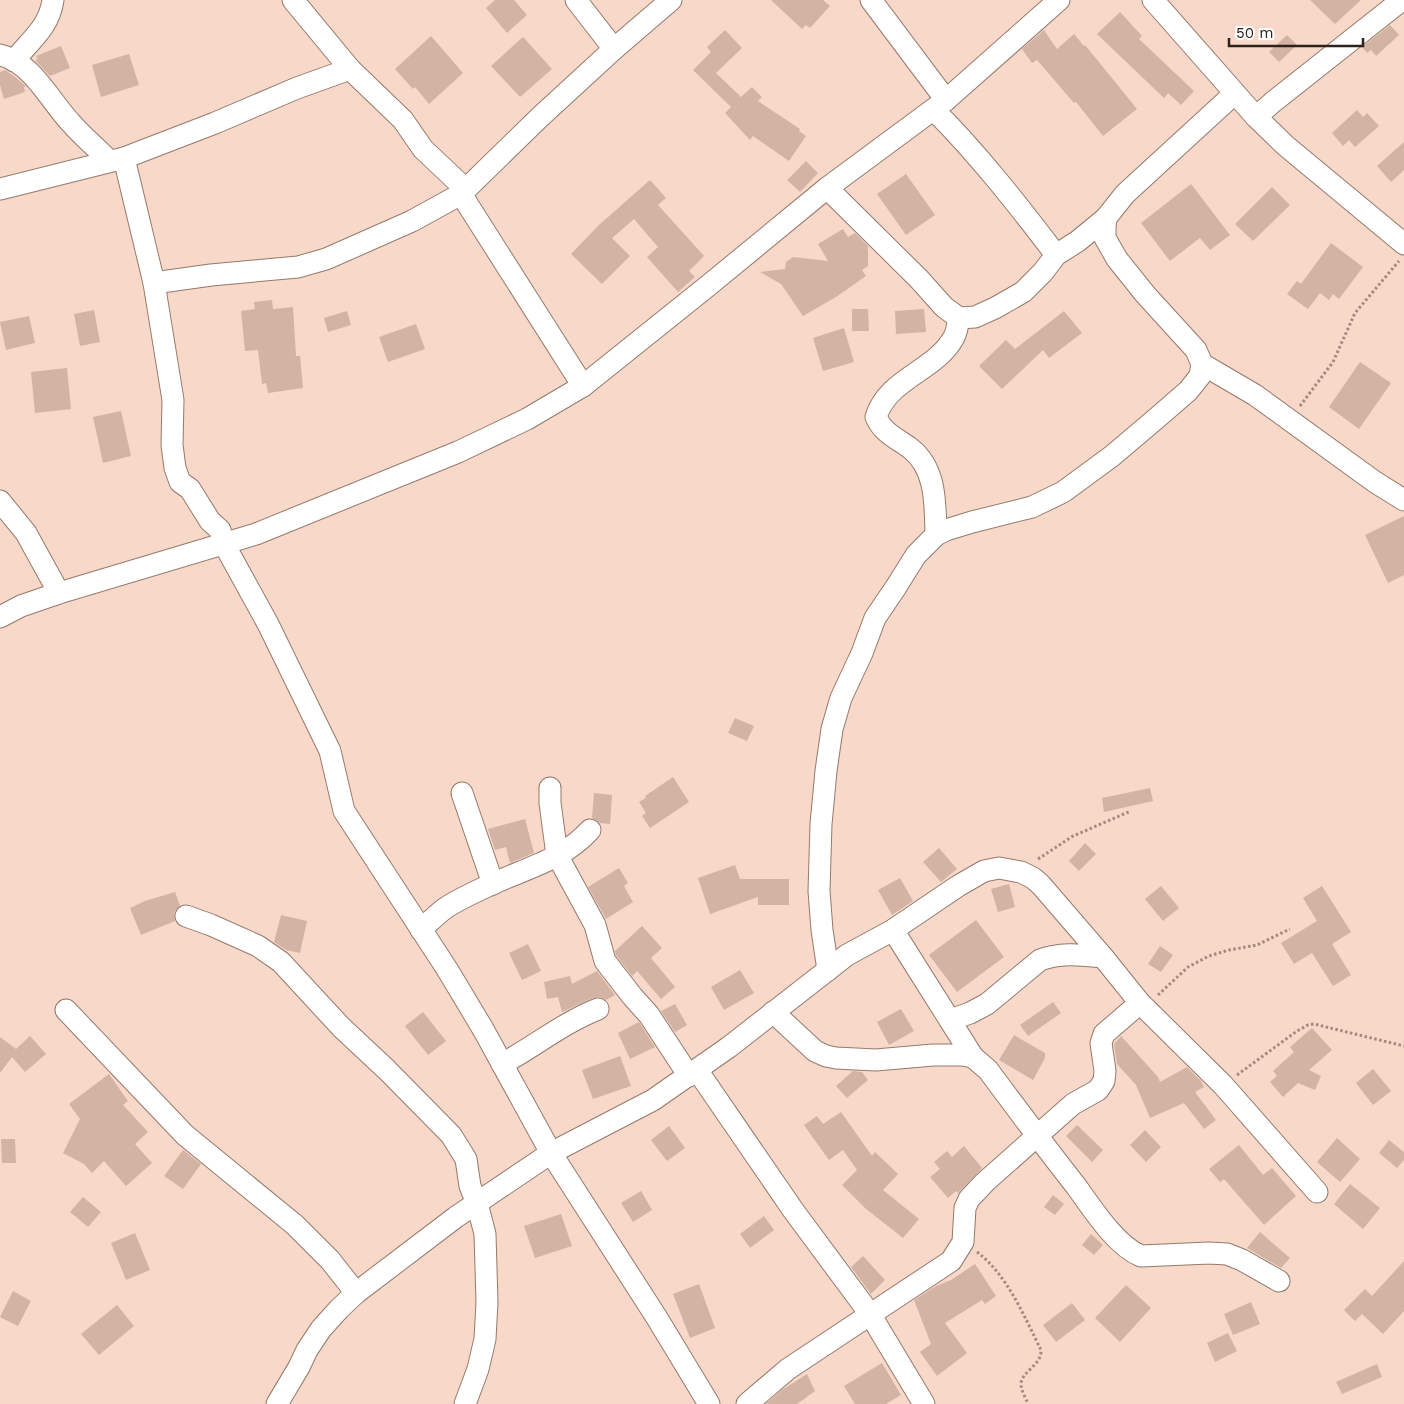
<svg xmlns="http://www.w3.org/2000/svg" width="1404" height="1404" font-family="'Work Sans',sans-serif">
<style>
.building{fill:#d3b4a4}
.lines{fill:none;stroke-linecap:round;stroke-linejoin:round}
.street-casing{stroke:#95796a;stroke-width:23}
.path{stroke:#a28a7e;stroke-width:3;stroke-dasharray:2.5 2.5;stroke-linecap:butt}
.street{stroke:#fff;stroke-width:21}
</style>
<rect width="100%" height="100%" fill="#f8d8c8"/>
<g class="building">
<polygon points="495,0 514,0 527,15 507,33 486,8"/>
<polygon points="771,0 823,0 830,6 810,28 806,25 802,29"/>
<polygon points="1310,0 1361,0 1335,24"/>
<polygon points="1120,12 1142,36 1139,39 1194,91 1181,105 1168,93 1164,98 1097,34"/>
<polygon points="1390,25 1399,35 1376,56 1371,50 1367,53 1362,47"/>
<polygon points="725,30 742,48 716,73 741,97 752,87 762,97 758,101 800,129 799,131 806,136 789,161 753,136 750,140 725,113 731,107 693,70 711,52 707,47"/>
<polygon points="1044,30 1057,49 1074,34 1084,46 1085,45 1137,109 1103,136 1076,102 1074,103 1037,60 1032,63 1022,49"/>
<polygon points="1287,35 1297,45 1279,62 1269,52"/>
<polygon points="431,36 463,73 429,104 415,87 413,89 395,69"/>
<polygon points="523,37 552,69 520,97 491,66"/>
<polygon points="61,46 70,68 50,76 35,60 38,59 36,56"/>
<polygon points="129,54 139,85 101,97 92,65"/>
<polygon points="5,70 14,76 26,86 24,87 25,92 4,99 0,85 0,72"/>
<polygon points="1357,110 1363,117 1367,113 1379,126 1355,147 1349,140 1343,146 1332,133"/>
<polygon points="1404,142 1404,170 1391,182 1377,166"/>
<polygon points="806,161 818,173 800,192 787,180"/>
<polygon points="906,174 935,215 906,235 877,194"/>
<polygon points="650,180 666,198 658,205 704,256 689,271 695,277 678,292 647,257 658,247 634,219 612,238 630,256 602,284 571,254 599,225"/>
<polygon points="1191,184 1230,235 1210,250 1200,238 1170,261 1141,223"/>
<polygon points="1272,187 1290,205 1253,241 1235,224"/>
<polygon points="843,229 848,237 855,233 868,246 868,266 862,270 866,276 836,297 803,316 781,284 760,272 785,269 786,262 793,257 828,261 818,244"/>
<polygon points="1331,243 1363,267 1339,299 1333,294 1329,300 1320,293 1308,309 1287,294 1297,281 1301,284"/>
<polygon points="272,300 273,309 293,307 296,356 300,356 303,388 268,393 266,383 262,384 258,350 245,351 241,311 255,309 254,302"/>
<polygon points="852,309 868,309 869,331 852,331"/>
<polygon points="924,309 926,332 896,334 895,311"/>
<polygon points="94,310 100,342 80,346 74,314"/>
<polygon points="347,311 351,325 328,332 324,318"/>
<polygon points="1064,311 1082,333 1049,358 1043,350 1002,389 979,366 1006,340 1015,349"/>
<polygon points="29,316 35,343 6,350 0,322"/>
<polygon points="416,324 425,349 388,362 379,337"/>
<polygon points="844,328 854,362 823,371 813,338"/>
<polygon points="1360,362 1391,383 1359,429 1329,407"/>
<polygon points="67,368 71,409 35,413 31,372"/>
<polygon points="121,411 131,456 103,463 93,417"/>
<polygon points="1404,516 1404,575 1388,583 1365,535"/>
<polygon points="735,718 754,726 747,741 728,733"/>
<polygon points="673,777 689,802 650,828 642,816 646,813 639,802 646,798 645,796"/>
<polygon points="1150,788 1153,801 1104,812 1102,798"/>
<polygon points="594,793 612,795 610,824 600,823 592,818"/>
<polygon points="525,819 534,853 510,863 506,847 495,850 488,829"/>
<polygon points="1085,843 1096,854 1079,871 1069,861"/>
<polygon points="939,848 957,869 941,882 923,862"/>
<polygon points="735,865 740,879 789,879 789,905 758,905 758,897 710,914 698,878"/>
<polygon points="619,868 628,883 624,886 633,902 606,919 588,887"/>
<polygon points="900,878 913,901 892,915 878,890"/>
<polygon points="1009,884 1015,907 998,912 991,889"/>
<polygon points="1161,886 1179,908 1163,921 1145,899"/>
<polygon points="1322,886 1351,932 1332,944 1351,975 1333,986 1312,953 1294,964 1281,943 1317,921 1303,898"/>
<polygon points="175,892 180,906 174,912 175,921 141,935 130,908 145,901"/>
<polygon points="281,915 307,921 300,953 286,950 274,942"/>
<polygon points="976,920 1004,957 957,992 929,955"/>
<polygon points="642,926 662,948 651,958 675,987 661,999 637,971 632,976 616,955 615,951"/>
<polygon points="528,944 541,971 522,980 509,953"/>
<polygon points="1160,946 1173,955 1161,972 1148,964"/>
<polygon points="740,970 754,993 724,1010 711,987"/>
<polygon points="597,971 615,995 606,1000 600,997 593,998 562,1012 558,997 547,999 544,982 570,976 572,984"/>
<polygon points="1053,1002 1061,1013 1028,1036 1020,1025"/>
<polygon points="675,1004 687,1025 675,1032 661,1011"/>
<polygon points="901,1009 914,1031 889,1045 877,1022"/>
<polygon points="423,1012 446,1041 428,1055 405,1026"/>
<polygon points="639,1022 655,1047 630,1059 618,1033"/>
<polygon points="1312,1028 1332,1050 1309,1070 1321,1076 1315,1090 1298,1083 1283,1097 1270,1082 1277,1076 1273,1071 1294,1052 1290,1047"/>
<polygon points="1014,1035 1045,1053 1045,1058 1033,1080 999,1060"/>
<polygon points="30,1036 46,1054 25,1072 12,1057 0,1073 0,1037 16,1049"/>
<polygon points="1121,1036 1158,1077 1160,1082 1187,1067 1201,1081 1204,1087 1195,1092 1216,1120 1204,1129 1184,1103 1150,1118 1136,1085 1117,1064 1114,1044"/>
<polygon points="620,1056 631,1086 593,1099 582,1070"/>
<polygon points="1373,1069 1391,1091 1373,1105 1356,1083"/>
<polygon points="853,1071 862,1072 868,1080 847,1098 836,1086"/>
<polygon points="109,1074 128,1101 123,1105 148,1132 135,1144 152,1163 126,1186 104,1161 92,1173 84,1164 63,1153 80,1119 69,1104"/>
<polygon points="841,1112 872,1156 875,1152 898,1174 883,1190 919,1219 903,1238 865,1208 842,1185 857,1170 843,1150 829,1160 804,1125 817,1116 823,1124"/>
<polygon points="1077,1125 1103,1150 1092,1162 1066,1136"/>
<polygon points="669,1126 685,1148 667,1161 651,1140"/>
<polygon points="1145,1130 1161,1147 1146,1162 1130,1145"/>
<polygon points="1337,1138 1360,1159 1340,1182 1317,1162"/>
<polygon points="1,1139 15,1139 16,1163 2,1163"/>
<polygon points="1389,1140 1404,1152 1404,1160 1397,1168 1379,1153"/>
<polygon points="1239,1145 1263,1175 1272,1168 1296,1196 1264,1225 1224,1179 1220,1182 1209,1169"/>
<polygon points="964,1146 982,1168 958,1193 956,1191 948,1198 930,1177 940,1169 934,1162 947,1151 952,1157"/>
<polygon points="183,1150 201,1164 183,1189 164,1176"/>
<polygon points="1350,1184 1380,1208 1363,1229 1334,1204"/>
<polygon points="641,1191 652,1210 633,1222 621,1203"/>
<polygon points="1053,1195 1064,1204 1055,1215 1044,1207"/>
<polygon points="83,1197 101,1212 88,1227 70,1212"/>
<polygon points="561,1214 572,1246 535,1258 524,1226"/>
<polygon points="764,1216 774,1230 750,1248 740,1234"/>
<polygon points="1260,1232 1290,1258 1281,1268 1247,1248"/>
<polygon points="135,1233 150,1270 126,1280 111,1243"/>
<polygon points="1091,1234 1103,1245 1094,1255 1082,1245"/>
<polygon points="863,1256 885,1280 871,1294 851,1267"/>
<polygon points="1404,1261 1404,1311 1383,1334 1362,1314 1355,1321 1344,1310 1365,1289 1372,1296"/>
<polygon points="975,1264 996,1296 985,1304 982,1300 945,1323 967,1353 937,1376 920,1352 931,1344 914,1300 936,1286 951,1280"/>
<polygon points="699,1284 715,1328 690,1338 673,1294"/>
<polygon points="1126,1285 1151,1308 1120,1342 1095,1318"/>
<polygon points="13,1291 31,1301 18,1326 0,1317"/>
<polygon points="1251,1302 1260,1324 1233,1335 1224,1314"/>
<polygon points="1072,1303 1085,1320 1056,1342 1043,1325"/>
<polygon points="117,1305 134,1326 99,1355 81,1334"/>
<polygon points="1228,1333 1237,1351 1215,1362 1207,1343"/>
<polygon points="882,1363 901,1395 886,1404 855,1404 844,1386"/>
<polygon points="1377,1364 1382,1377 1342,1394 1336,1382"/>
<polygon points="807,1374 815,1391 797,1404 766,1404 782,1390"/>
</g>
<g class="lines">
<defs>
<g id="street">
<polyline points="293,0 350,69"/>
<polyline points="576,0 614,49"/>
<polyline points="871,0 946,100"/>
<polyline points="1153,0 1256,117 1286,146 1404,244"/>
<path d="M0 55C32 62 50 101 71 123 83 137 97 148 109 161"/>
<path d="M14 61C30 40 49 28 53 0"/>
<path d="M934 110C978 154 1018 205 1056 255"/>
<polyline points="1256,117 1273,102 1402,0"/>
<polyline points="124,158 154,283 211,275 298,267 326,259 412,221 461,194 540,117 614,49 671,0"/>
<polyline points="827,188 919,279 944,307 959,318 975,317 995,308 1023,292 1043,272 1056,255 1078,241 1106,218"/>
<polyline points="0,189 124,158 215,123 297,88 350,69 403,120 423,149 459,183 461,194 583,386"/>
<polyline points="154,283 173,400 172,445 175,468 180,482 190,489 210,521 220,530 224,544 268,624 330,751 344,811 447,969 483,1029 551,1153 657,1318 709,1404"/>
<polyline points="1202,364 1255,395 1375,482 1404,500"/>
<polyline points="0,501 26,533 59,593"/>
<path d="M936 535C935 504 937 469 910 448 896 438 883 433 876 417 888 378 936 371 954 337 957 331 958 324 959 318"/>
<polyline points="0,617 21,606 59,593 256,534 458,452 527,419 583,386 709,285 827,188 946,100 1059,0"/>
<polyline points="550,788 550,803 557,855 595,925 605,961 632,996 649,1015 689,1076"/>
<polyline points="462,793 493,884"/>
<polyline points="186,916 211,925 258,946 281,962 341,1027 387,1070 451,1135 466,1159 470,1186 477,1203 485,1234 487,1302 485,1339 478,1369 465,1404"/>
<path d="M421 930C429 922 438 913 447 907 461 898 477 891 492 884 527 868 564 859 590 830"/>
<polyline points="893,930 973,1057"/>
<polyline points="828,970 822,930 819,891 821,824 826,771 832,729 841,698 862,653 875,618 896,587 916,555 936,535 946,530 972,522 1032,507 1063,492 1112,456 1158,417 1188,391 1200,376 1202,364 1196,350 1145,294 1117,259 1105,238 1105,227 1106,218 1125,194 1234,94"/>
<polyline points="66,1010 185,1135 295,1225 330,1260 356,1293"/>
<path d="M773 1012 815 1051 826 1056 836 1058 876 1060 933 1055H963L973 1057 988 1070C1017 1109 1046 1148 1076 1186 1092 1208 1116 1246 1141 1256L1209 1253 1227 1254 1242 1260 1279 1281"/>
<path d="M950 1020 970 1013 987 1004 1040 960C1061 952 1082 955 1103 957"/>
<path d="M502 1064C535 1046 563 1023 598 1009"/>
<polyline points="697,1070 793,1210 870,1314 924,1404"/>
<polyline points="277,1404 299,1367 307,1350 321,1329 339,1309 356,1293 456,1217 551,1153 653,1100 729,1047 847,955 893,930 958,886 984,871 999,868 1021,872 1033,878 1041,885 1103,957 1140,1003 1223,1085 1317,1192"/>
<polyline points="747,1404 788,1369 951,1261 963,1242 965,1208 969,1199 985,1182 1073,1104 1098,1090 1104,1081 1105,1071 1101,1043 1104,1034 1140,1003"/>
</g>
</defs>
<use href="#street" class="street-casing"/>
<g class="path">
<polyline points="1300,406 1333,362 1355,313 1399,261"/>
<polyline points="1038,859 1073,836 1131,811"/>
<polyline points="1158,995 1188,967 1209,956 1229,950 1257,945 1290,929"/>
<polyline points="1237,1075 1297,1031 1308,1025 1314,1024 1404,1046"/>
<path d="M977 1252C1007 1274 1025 1318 1041 1350 1042 1365 1021 1372 1021 1384 1021 1391 1026 1398 1028 1404"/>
</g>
<use href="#street" class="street"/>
</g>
<path d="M1229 38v8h134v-8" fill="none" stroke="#2d211b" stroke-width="2.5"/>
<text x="1236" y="38" font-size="15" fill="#2d211b" stroke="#ffffff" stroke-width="4" paint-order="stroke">50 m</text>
</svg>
